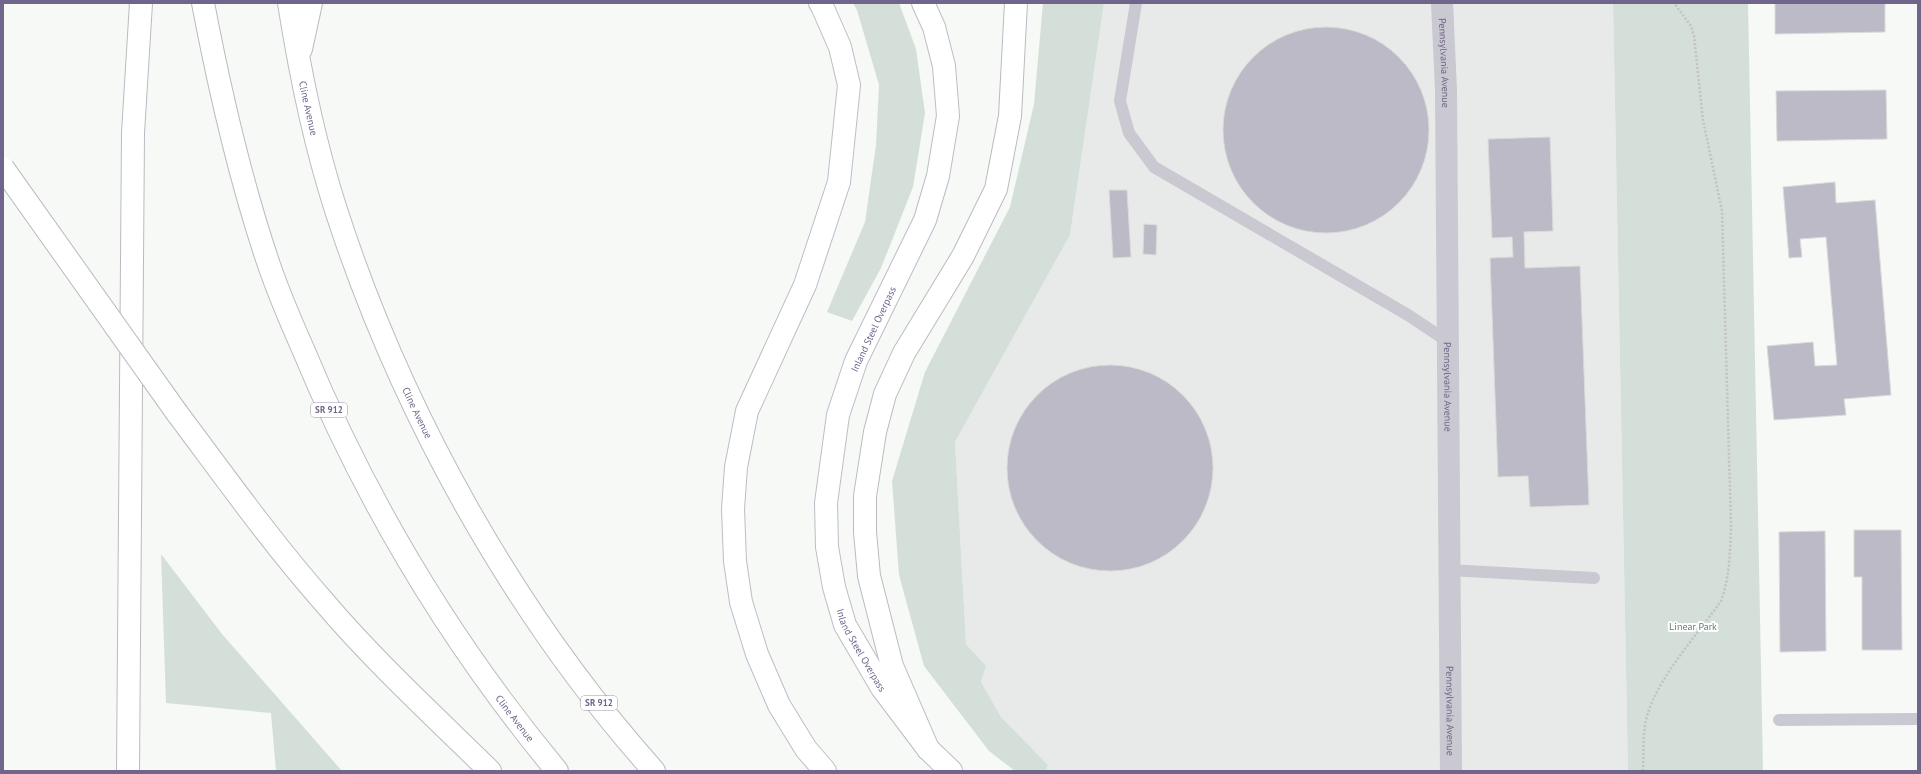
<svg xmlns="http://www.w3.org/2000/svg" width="1921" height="774" font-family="'PT Sans',sans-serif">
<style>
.built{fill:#e7eae9}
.green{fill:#d4dfd9}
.building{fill:#bcbac6;stroke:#d9dbd8}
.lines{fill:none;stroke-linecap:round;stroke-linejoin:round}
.secondary-casing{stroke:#bfbcc6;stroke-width:24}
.motorway-casing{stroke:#bcbac1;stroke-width:24}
.path{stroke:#c3c1c6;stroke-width:2.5;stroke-dasharray:2 2;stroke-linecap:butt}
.service{stroke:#cac8d0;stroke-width:12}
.minor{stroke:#cac8d0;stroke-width:22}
.secondary{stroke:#fff;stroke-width:22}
.motorway{stroke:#fff;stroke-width:22}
.motorway-bridge-casing{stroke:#bcbac1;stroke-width:24;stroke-linecap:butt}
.motorway-bridge{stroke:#fff;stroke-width:22}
.labels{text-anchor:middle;stroke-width:4;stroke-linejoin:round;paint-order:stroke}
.shield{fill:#fff;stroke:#9b93ad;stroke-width:1}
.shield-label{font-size:9px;font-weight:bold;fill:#70658a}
.street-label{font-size:10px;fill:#70658a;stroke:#fff}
.park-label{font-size:10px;fill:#607b72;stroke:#fff}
</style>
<rect width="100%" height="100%" fill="#f6f9f6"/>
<polygon class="built" points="1104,3 1613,3 1628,771 1046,771 1048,765 1001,717 981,682 986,666 966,644 955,442 1070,235"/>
<g class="green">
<polygon points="853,3 899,3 916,49 925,113 913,187 881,268 852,321 827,312 865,222 876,145 879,85 857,10"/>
<polygon points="1043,3 1104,3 1070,235 955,442 966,644 986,666 981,682 1001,717 1048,765 1046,771 1015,771 989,751 924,666 899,575 892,481 925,372 1010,207 1034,104"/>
<polygon points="1613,3 1748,3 1763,771 1628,771"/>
<polygon points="161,554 222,634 342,771 276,771 271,713 166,703"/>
</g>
<g class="building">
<polygon points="1775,3 1885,3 1885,32 1775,34"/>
<circle cx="1326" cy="130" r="103"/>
<polygon points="1886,90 1887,139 1777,141 1776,91"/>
<polygon points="1550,137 1553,231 1524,232 1525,268 1580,266 1589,505 1530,507 1528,476 1498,477 1490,258 1513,257 1512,237 1492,238 1488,139"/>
<polygon points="1835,182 1836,203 1875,200 1891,395 1844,399 1846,415 1774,420 1767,346 1813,342 1815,366 1837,365 1826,237 1800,239 1802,257 1789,258 1783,187"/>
<polygon points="1109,190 1127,190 1131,257 1113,258"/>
<polygon points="1144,224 1157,225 1156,255 1143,254"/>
<circle cx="1110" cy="468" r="103"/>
<polygon points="1854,530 1901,530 1902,650 1862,650 1862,577 1854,577"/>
<polygon points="1825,531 1826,651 1780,652 1779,532"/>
</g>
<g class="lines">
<defs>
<g id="secondary">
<polyline points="820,3 822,6 840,47 849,85 839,182 805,285 747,411 736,467 733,509 735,561 741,602 757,654 779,705 806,749 825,771"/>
<path id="s2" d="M923 3 934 27 944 66 948 116 938 176 925 220 856 361 838 415 826 503 827 547 834 587 845 625 882 688 928 749 951 771"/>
</g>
<g id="motorway">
<path id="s3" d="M203 3C220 92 240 180 269 265 279 294 291 322 303 349 367 504 450 642 557 771"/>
<path id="s4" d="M289 3C300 73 314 142 336 210 401 411 513 613 654 771"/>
<polyline points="301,49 311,3"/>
<path d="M177 413C225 477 271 542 324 602 375 662 434 716 490 771"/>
<polyline points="928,749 892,666 869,576 865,532 865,496 875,432 885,394 904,353 963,256 996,189 1010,116 1016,3"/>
<polyline points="128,771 133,133 141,3"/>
</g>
</defs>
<use href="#secondary" class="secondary-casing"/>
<use href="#motorway" class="motorway-casing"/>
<path class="path" d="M1643 771C1644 753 1642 734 1647 716 1658 677 1698 634 1721 601 1730 576 1730 552 1731 526L1722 211 1703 120 1694 36 1691 26 1674 3"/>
<g class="service">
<polyline points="1136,3 1120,101 1129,133 1154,167 1408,315 1447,341"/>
<polyline points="1449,570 1594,578"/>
<polyline points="1779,720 1918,719"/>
</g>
<path class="minor" id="s1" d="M1442 3 1446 90 1451 771"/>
<use href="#secondary" class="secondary"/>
<use href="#motorway" class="motorway"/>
<defs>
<polyline id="motorway-bridge" points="3,168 177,413"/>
</defs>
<use href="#motorway-bridge" class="motorway-bridge-casing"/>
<use href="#motorway-bridge" class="motorway-bridge"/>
</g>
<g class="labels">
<g class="shield">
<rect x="311" y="403" width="36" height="14" rx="3"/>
<rect x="581" y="696" width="36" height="14" rx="3"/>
</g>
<g class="shield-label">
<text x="329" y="413">SR 912</text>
<text x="599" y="706">SR 912</text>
</g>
<g class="street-label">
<text dy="4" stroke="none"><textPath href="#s1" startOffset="60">Pennsylvania Avenue</textPath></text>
<text dy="4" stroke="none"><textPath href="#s4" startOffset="107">Cline Avenue</textPath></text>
<text transform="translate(873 329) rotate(-65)" y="4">Inland Steel Overpass</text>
<text dy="4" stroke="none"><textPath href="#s1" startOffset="384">Pennsylvania Avenue</textPath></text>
<text dy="4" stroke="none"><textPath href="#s4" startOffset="431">Cline Avenue</textPath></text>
<text dy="4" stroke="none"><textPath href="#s2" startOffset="680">Inland Steel Overpass</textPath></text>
<text dy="4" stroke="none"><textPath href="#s1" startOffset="708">Pennsylvania Avenue</textPath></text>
<text dy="4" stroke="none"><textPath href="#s3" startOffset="788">Cline Avenue</textPath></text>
</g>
<g class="park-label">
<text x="1693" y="630">Linear Park</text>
</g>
</g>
<rect width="1921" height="774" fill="none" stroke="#70658a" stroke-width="8"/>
</svg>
